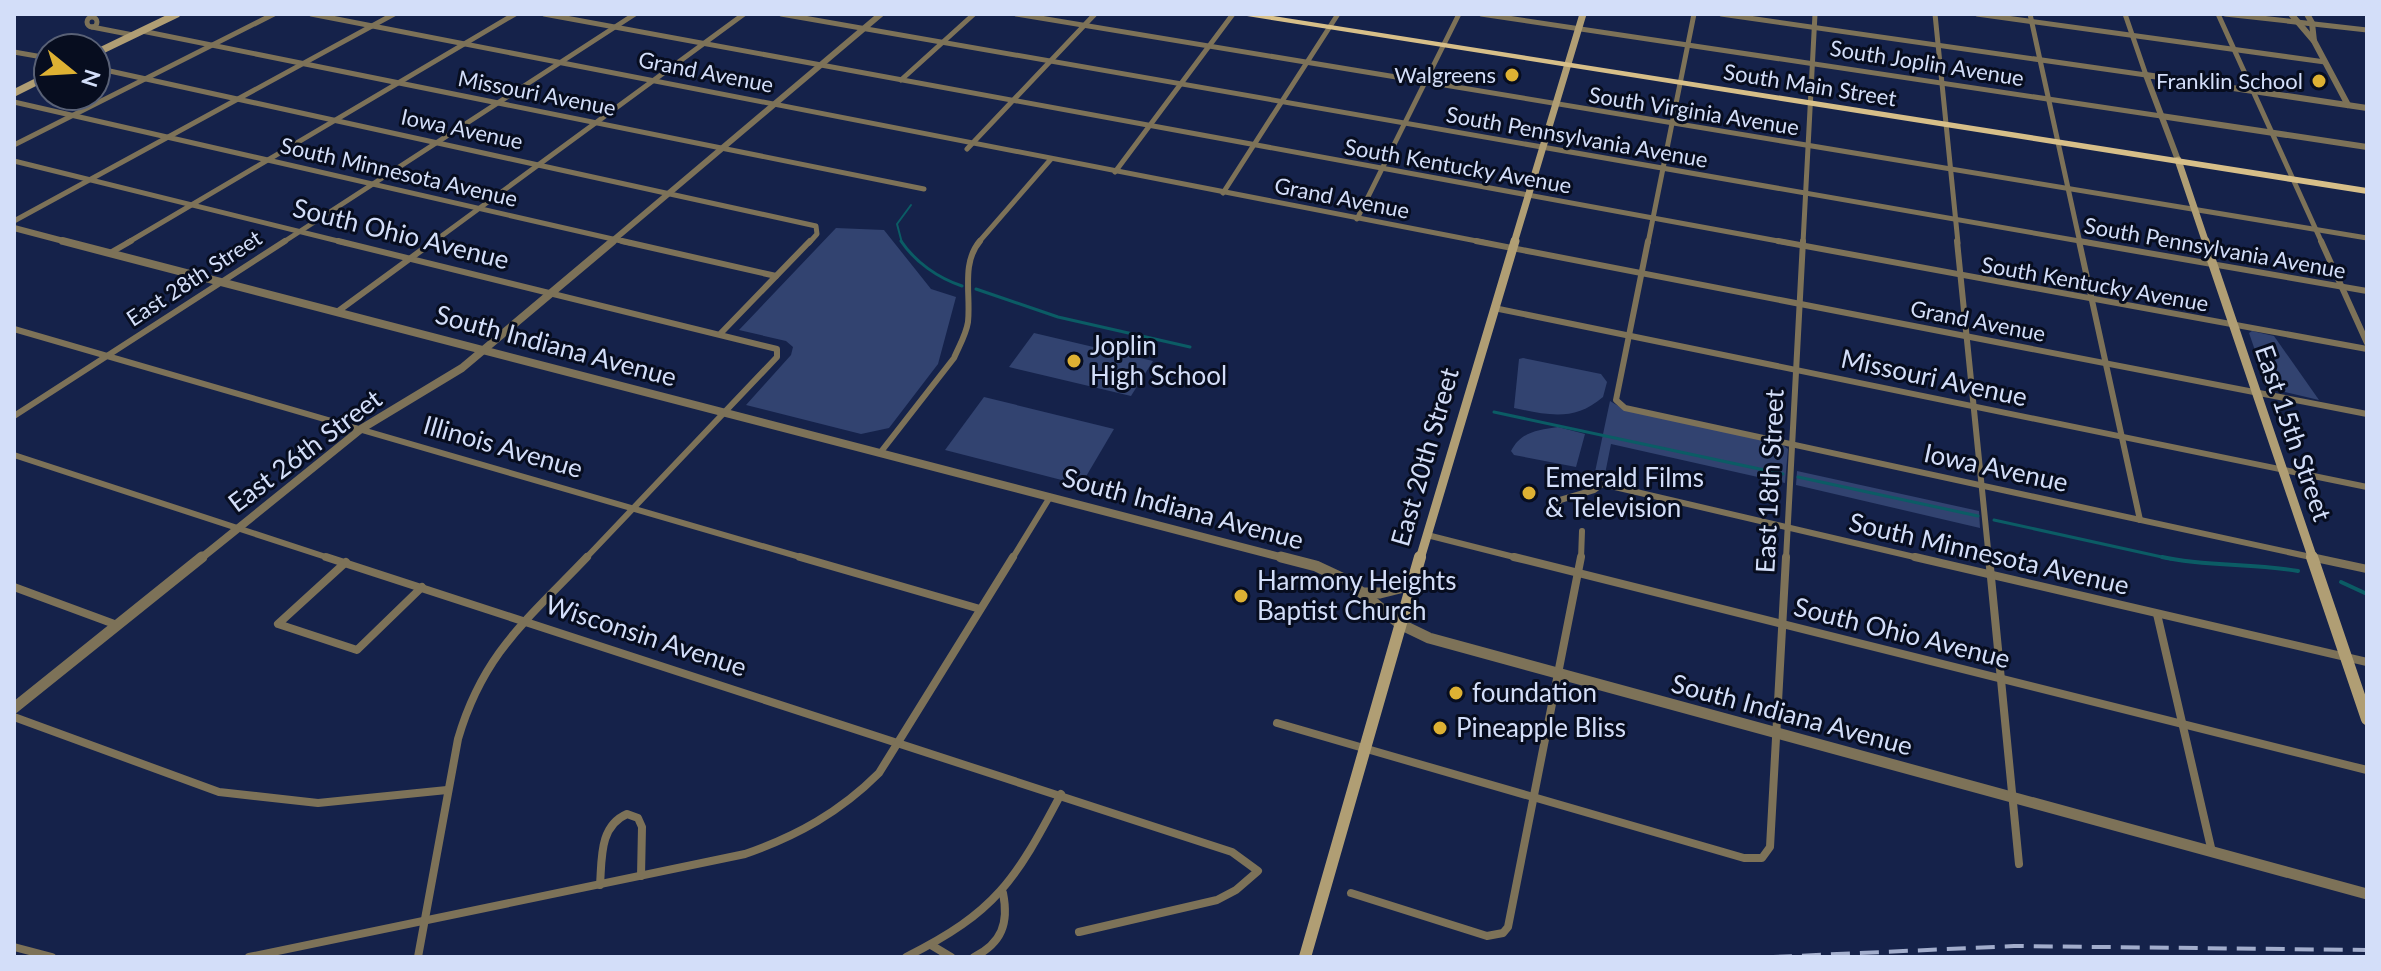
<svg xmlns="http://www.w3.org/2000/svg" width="2381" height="971" font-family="Lato,sans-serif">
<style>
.green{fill:#324370}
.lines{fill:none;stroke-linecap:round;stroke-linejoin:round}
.stream-far2{stroke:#0b5c65;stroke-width:2}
.stream-far1{stroke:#0b5c65;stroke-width:3}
.stream{stroke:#0b5c65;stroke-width:4}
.minor-far2{stroke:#7d7258;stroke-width:5}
.minor-far1{stroke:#7d7258;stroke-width:6}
.minor{stroke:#7d7258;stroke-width:8}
.tertiary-far2{stroke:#7d7258;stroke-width:6}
.tertiary-far1{stroke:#7d7258;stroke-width:8}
.tertiary{stroke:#7d7258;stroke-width:11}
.secondary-far2{stroke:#b09e74;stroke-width:7}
.secondary-far1{stroke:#b09e74;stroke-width:9}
.secondary{stroke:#b09e74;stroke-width:12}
.primary{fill:#d7bf89;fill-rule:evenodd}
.rail{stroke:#a2adcc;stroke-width:4;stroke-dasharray:19 10;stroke-linecap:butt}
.poi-dot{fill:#deb133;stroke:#070d1f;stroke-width:3}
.labels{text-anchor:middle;stroke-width:6;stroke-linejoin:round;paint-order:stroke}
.far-street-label{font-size:22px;fill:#d3def9;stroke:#070d1f}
.far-poi-label{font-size:22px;fill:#d3def9;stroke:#070d1f;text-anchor:end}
.street-label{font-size:26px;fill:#d3def9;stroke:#070d1f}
.poi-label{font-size:26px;fill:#d3def9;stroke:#070d1f;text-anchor:start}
</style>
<rect width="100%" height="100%" fill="#15224a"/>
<g class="green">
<polygon points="836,228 884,230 931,289 956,297 938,364 889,428 861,434 746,405 791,355 793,347 786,341 739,330"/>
<polygon points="2252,331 2274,336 2319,400 2268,388 2249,333"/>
<polygon points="1034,333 1153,361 1131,396 1009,367"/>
<path d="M1523 358 1601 374 1607 382 1603 397C1574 422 1548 415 1514 408L1519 359Z"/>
<polygon points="984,397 1114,429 1081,485 945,450"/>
<polygon points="1610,401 1625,410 1782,444 1788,449 1785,483 1611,444 1605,474 1595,472"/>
<path d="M1558 427 1585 434 1576 467 1514 455 1511 451C1521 432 1537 430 1558 427Z"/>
<polygon points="1797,471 1979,511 1980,528 1796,485"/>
</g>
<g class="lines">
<polyline class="stream-far2" points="902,243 897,224 911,205"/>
<g class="stream-far1">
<path d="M901 241C915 262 938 278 962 286"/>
<polyline points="976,289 1058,317 1190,347"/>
<polyline points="1494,412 1783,474"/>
<polyline points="1798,477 1978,516"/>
<polyline points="1994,520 2171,559"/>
</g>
<g class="stream">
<path d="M2162 557C2207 567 2253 563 2298 571"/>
<polyline points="2341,582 2367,594"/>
</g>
<g class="minor-far2">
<polyline points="311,14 1487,243"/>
<polyline points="544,14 1789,243"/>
<polyline points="781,14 2091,243"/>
<polyline points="1016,14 2367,238"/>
<polyline points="1481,14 2161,116"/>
<polyline points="1721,14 2146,75 2125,14"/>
<polyline points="1935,14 1958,243"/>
<polyline points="1977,14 2325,62"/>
<polyline points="2030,14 2080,243"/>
<polyline points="2218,14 2322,243"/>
<polyline points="2225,14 2367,30"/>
<circle cx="92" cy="22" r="5"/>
<polyline points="92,27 133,35"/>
<polyline points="142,31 924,189"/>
<polyline points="14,52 48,58"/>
<polyline points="96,68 816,226 817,234 809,243"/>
<polyline points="901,80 974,14"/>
<polyline points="14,102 630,243"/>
<polyline points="14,145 274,14"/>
<polyline points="967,149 1095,14"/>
<polyline points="14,161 346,243"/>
<polyline points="1115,172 1233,14"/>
<polyline points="1223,193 1338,14"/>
<polyline points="1357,219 1459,14"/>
<polyline points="14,221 394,14"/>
<polyline points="127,243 515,14"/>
<polyline points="282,243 635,14"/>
<polyline points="432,243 744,14"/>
<polyline points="978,243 1051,159"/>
<polyline points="1648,243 1694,14"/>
<polyline points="1803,243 1815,14"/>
</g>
<g class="minor-far1">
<polyline points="338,241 777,349 777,357 585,559"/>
<polyline points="622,241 776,276"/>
<polyline points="1476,241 2367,414"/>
<polyline points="1648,241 1616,400 1625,408 2320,559"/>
<polyline points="1778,241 2367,349"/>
<polyline points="1957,241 1989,559"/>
<polyline points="2079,241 2367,291"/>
<polyline points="2079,241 2140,520"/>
<polyline points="2321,241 2367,343"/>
<polyline points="110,253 131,241"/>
<polyline points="1494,308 2367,487"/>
<polyline points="337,312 434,241"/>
<polyline points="14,329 807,559"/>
<polyline points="721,333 810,241"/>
<polyline points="14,416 285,241"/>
<path d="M880 453 954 358C959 346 966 335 968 322 971 295 961 263 980 241"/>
<polyline points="14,455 332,559"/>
<polyline points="1550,516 1560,500 1594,490 1602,484 1923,559"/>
<polyline points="1427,535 1522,559"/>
<polyline points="1012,559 1050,497"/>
<polyline points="1581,559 1582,531"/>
<polyline points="1786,559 1803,241"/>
</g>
<g class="minor">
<polyline points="326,557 1232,852 1258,871 1236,890 1217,900 1079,932"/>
<polyline points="800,557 980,609"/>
<polyline points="1514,557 2367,770"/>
<polyline points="1915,557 2367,662"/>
<polyline points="1989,557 2019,864"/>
<polyline points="2311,557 2367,569"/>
<polyline points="346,562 278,624 357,650 422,587"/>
<polyline points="14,587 117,625"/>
<polyline points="2157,614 2212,852"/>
<polyline points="14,717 219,792 318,803 447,790"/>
<polyline points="1277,723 1744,858 1762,858 1770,847 1786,557"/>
<path d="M600 885C602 859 599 826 627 814L638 818 642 827 641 876"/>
<polyline points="1351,893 1487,936 1503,933 1508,927 1581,557"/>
<polyline points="931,945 951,957"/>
<polyline points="14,947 52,957"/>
<path d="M249 957 745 854C797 836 840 812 879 773L1013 557"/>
<path d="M418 957 458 739C483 653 528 619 587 557"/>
<path d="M906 957C996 912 1015 881 1061 794"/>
<path d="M974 957C1002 943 1009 923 1003 893"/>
</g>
<g class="tertiary-far2">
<polyline points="2291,14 2314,41 2348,105"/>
<polyline points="2307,14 2312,23 2314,41"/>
<polyline points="2161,116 2367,147"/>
<polyline points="2178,160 2146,75 2367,108"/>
<polyline points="14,228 71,243"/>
<polyline points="610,243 881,14"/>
</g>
<g class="tertiary-far1">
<polyline points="63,241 1288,559"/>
<polyline points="200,559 361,429 462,368 613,241"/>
</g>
<g class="tertiary">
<polyline points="1281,557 1316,566 1346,580 1400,624 1429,638 2367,894"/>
<polyline points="1362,593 1380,593 1412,585"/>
<polyline points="14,708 202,557"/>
</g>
<g class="secondary-far2">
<polyline points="96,53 177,14"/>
<polyline points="14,93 48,76"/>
<polyline points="2178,160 2206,243"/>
<polyline points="1514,243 1583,14"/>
</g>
<g class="secondary-far1">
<polyline points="2205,241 2313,559"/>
<polyline points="1420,559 1515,241"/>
</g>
<g class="secondary">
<polyline points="2312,557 2367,719"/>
<polyline points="1305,957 1420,557"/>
</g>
<polygon class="primary" points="1243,14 1261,14 2367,188 2367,194 1247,16"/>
<polyline class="rail" points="1773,957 2014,946 2367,950"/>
</g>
<g class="poi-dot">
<circle cx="1512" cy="75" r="8"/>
<circle cx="2319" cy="81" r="8"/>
<circle cx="1074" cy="361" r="8"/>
<circle cx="1529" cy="493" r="8"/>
<circle cx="1241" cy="596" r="8"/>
<circle cx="1456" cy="693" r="8"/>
<circle cx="1440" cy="728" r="8"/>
</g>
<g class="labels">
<g class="far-street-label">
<text transform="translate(1927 63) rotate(9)" y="8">South Joplin Avenue</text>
<text transform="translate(706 72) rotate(11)" y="8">Grand Avenue</text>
<text transform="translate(1810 85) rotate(9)" y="8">South Main Street</text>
<text transform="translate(537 93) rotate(11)" y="8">Missouri Avenue</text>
<text transform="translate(1694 111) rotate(9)" y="8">South Virginia Avenue</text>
<text transform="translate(462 129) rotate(12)" y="8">Iowa Avenue</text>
<text transform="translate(1577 137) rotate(10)" y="8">South Pennsylvania Avenue</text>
<text transform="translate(1458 166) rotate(10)" y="8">South Kentucky Avenue</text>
<text transform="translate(399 172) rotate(13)" y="8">South Minnesota Avenue</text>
<text transform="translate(1342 198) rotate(11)" y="8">Grand Avenue</text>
<text transform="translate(2215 248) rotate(10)" y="8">South Pennsylvania Avenue</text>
<text transform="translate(194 278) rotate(-33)" y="8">East 28th Street</text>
<text transform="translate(2095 284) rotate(10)" y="8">South Kentucky Avenue</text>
<text transform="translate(1978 321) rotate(11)" y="8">Grand Avenue</text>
</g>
<g class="far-poi-label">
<text x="1496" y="83">Walgreens</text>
<text x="2303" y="89">Franklin School</text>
</g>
<g class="street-label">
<text transform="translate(401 234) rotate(14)" y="9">South Ohio Avenue</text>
<text transform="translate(556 346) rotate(15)" y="9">South Indiana Avenue</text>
<text transform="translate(1934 378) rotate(12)" y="9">Missouri Avenue</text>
<text transform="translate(2293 433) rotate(71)" y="9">East 15th Street</text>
<text transform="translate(503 447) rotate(16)" y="9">Illinois Avenue</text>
<text transform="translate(305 451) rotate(-37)" y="9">East 26th Street</text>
<text transform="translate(1425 457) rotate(-74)" y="9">East 20th Street</text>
<text transform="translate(1996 468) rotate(12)" y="9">Iowa Avenue</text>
<text transform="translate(1770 481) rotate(-87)" y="9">East 18th Street</text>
<text transform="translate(1183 509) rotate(15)" y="9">South Indiana Avenue</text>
<text transform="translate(1989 554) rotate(13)" y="9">South Minnesota Avenue</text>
<text transform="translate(1902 633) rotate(14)" y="9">South Ohio Avenue</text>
<text transform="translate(646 636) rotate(18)" y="9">Wisconsin Avenue</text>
<text transform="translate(1792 715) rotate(15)" y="9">South Indiana Avenue</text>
</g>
<g class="poi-label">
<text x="1090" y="355">Joplin<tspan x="1090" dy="30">High School</tspan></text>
<text x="1545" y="487">Emerald Films<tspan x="1545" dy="30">&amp; Television</tspan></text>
<text x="1257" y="590">Harmony Heights<tspan x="1257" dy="30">Baptist Church</tspan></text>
<text x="1472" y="702">foundation</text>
<text x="1456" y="737">Pineapple Bliss</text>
</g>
</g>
<rect width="2381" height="971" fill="none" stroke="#d3def9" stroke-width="32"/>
<g transform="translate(72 72) rotate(108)"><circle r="38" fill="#070d1f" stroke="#596176" stroke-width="2"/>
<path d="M0-6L14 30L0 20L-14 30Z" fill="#deb133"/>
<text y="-12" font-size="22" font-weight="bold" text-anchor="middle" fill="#d3def9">N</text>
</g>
</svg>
